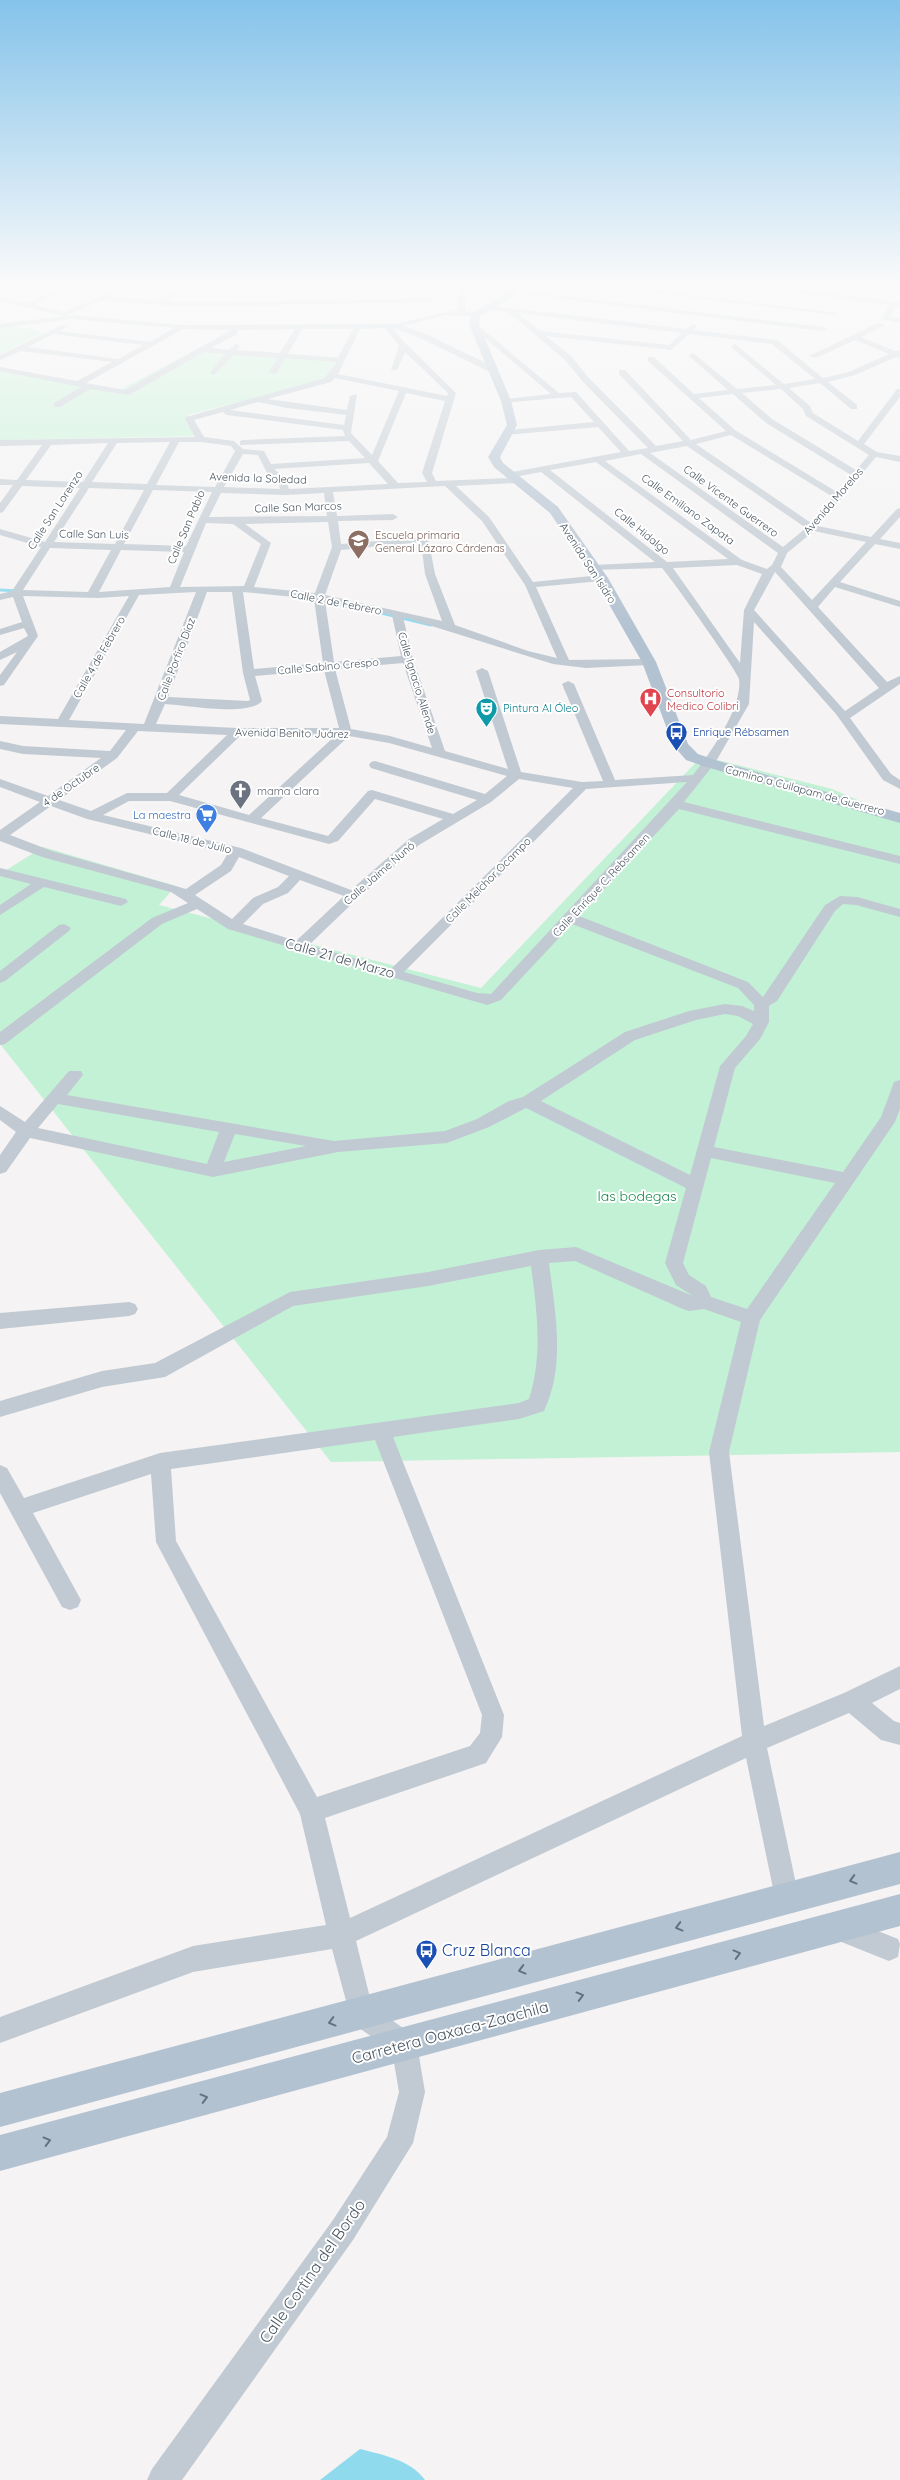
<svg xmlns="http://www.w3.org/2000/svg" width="900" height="2480" font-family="Quicksand,sans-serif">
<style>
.green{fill:#c3f1d5}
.water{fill:#90daee}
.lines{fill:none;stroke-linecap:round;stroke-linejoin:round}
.stream{stroke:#90daee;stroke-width:3}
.minor{fill:#c1cad2;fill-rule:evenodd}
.major{fill:#b3c2d1;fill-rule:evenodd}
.oneway{stroke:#64717d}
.labels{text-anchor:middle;stroke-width:4;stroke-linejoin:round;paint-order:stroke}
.far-street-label{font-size:11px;fill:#4a5661;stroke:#fff}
.far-education-label{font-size:11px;fill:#785e54;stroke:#fff;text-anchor:start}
.far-health-label{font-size:11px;fill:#be3a42;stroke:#fff;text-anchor:start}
.far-culture-label{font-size:11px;fill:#0d838f;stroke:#fff;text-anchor:start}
.far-transit-label{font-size:11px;fill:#164399;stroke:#fff;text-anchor:start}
.far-worship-label{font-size:11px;fill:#5b616d;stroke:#fff;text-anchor:start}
.far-shop-label{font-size:11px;fill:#366cbe;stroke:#fff;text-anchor:end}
.street-label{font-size:14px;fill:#4a5661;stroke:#fff}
.park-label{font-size:14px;fill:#17864f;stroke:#fff}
.near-transit-label{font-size:16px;fill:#164399;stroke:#fff;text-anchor:start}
.near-street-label{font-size:16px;fill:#4a5661;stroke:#fff}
</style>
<rect width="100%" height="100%" fill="#f5f3f3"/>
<g class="green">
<polygon points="0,324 45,332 0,354"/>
<polygon points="199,348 337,357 326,380 187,415 204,436 0,440 0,368 119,390"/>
<polygon points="702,756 832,789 900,818 900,1452 331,1462 0,1044 0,874 43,847 176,886 159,905 481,988"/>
</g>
<path class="water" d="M360 2449C383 2455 411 2460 425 2480H320Z"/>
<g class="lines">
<g class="stream">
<polyline points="0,590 18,591"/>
<polyline points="293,596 358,608"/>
<polyline points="369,610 431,625"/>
</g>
<g class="minor">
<polygon points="10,285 20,285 0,294 0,289"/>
<path d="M67 285H76L34 305 64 312 126 285H135L111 297 154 300 186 285 229 286 233 288 229 290H187L163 301 181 303 431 298 435 300 431 302 181 307 103 300 68 315 182 325 395 324 457 310 459 285H465V311L478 313V317L446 315 403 326 426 334 494 367V371H488L420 338 393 328 403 341 456 393 432 473 436 481 509 478 504 475 506 473 621 452 598 427 506 435 505 433 509 430 594 422 571 397 503 403V399H506L551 394 471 326 470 324 474 322 559 393 576 392 629 451 648 448 583 382 565 360 508 312 484 309V305L686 329 693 324 697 326 693 330 777 340 823 378 849 372 889 354 855 340 816 358 809 356 878 323 885 325 861 337 895 351 900 350V358L896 357 855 375 828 382 857 405V409H851L820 383 789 388 810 406 813 413 858 441 897 389H900V397L864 444 877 452 900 456V462L876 457 818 526 871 537 897 509 900 508V517L880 539 900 543V549L875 544 840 582 900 601V607L835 587 818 607 887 682 900 676V684L850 718 891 774 900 780V789L883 780 836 714 754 622 749 704 715 763 684 802 900 856V864L679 809 579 916 748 982 763 997 825 905 840 896 857 897 900 909V917L856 905 843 904 835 911 777 1001 769 1006V1022L760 1039 735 1068 714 1147 843 1172 881 1117 894 1082 900 1080V1109L895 1122 760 1320 729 1452 764 1726 844 1693 900 1666V1689L872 1703 894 1721 900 1723V1745L881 1740 849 1713 767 1748 799 1898 796 1907 787 1910 778 1907 775 1898 746 1758 356 1941 372 2006 413 2035 417 2044 425 2092 413 2143 353 2240 182 2480H147L152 2469 333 2220 387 2137 399 2092 392 2051 352 2023 332 1949 193 1972 0 2043V2017L193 1946 326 1925 300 1814 156 1542 151 1474 33 1513 81 1600 78 1607 70 1610 62 1607 0 1493V1465L7 1468 24 1498 160 1453 519 1403 529 1399C543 1355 537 1311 531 1266L428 1286 293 1306 165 1377 102 1387 0 1417V1401L102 1371 155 1363 290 1292 428 1272 539 1250 576 1247 693 1296 676 1285 665 1263 686 1188 526 1108 489 1127 447 1143 338 1152 213 1177 30 1138 6 1172 0 1174V1155L16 1132 0 1120V1106L25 1122 69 1071H81L83 1075 67 1095 334 1141 445 1131 477 1119 509 1101 523 1097 625 1032 689 1011 725 1004 742 1006 754 1011V1005L738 988 572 924 501 1000 487 1005 228 929 197 909 162 924 5 1044 0 1045V1032L152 918 188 903 171 892 42 857 0 841V830L40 802 0 787V779L48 796 101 758 23 754 0 749V741L23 746 110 751 126 730 0 724V716L58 719 129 596 98 598 23 596 38 636 4 685 0 686V675L17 652 0 660V652L28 636 24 628 0 635V629L22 622 13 597 0 600V594L12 591 41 547 0 535V529L45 542 80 488 22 486 3 512 0 513V503L13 485H0V479L17 480 42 445 0 446V440L195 437 185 419 186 417 325 378 336 362 285 358 276 374H273L269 372 278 358 233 355 214 375 210 373 225 354 204 352 129 395 90 389 60 407H54V403L81 387 0 371V367L77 381 112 362 21 351 0 360V355L62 325 66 327 60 331 150 342 174 328 72 319 0 328V324L64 316 0 301V297L26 303ZM518 313 682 333 669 345 540 331ZM385 328 399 346 391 370H397L405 352 448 393 447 396 338 374 360 329ZM183 329 231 330 125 390 86 383ZM295 329 280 353 237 350 240 346 236 344 229 350 211 348 236 335 238 330ZM302 329H353L338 358 288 354ZM53 334 143 345 118 359 28 347ZM689 334 772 344 815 379 784 384 735 344 731 346 732 348 776 385 737 389 693 353 689 355 690 357 728 390 694 394 654 357H648V361L726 431 691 440 625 370H619V374L683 441 656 446 589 378 571 356 546 336 671 350ZM335 378 399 391 372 455 351 433 357 394 350 396 347 410 268 399 331 382ZM781 389 803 409 806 416 869 455 856 470 772 419 742 393ZM406 393 445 401 422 473 427 482 398 483 378 461ZM733 394 766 423 851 475 837 492 735 430 699 398ZM258 402 287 408 346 415 344 425 230 410ZM223 412 227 415 343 430 345 436 243 440 240 441V445L349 441 365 458 271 464 264 451 243 449 234 441 204 437 194 420ZM731 435 833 497 811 523 696 444ZM170 442 147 484 92 482 117 443ZM179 442H201L231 446 235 451 215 487 156 485ZM108 443 83 482 26 480 51 445ZM687 446 806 528 783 547 650 453ZM243 454 258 455 267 473 278 481 280 489 224 487ZM641 454 778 553 772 565 767 569 742 560 605 461ZM596 462 728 559 667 562 550 470ZM369 463 388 484 289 489 285 478 274 469ZM541 472 655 562 594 565 589 568 590 570 662 568C671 578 738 672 739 679 743 707 710 753 693 775L615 780 574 684 568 681 562 684 603 781 582 782 521 772 488 671 482 668 476 671 508 769 445 751 413 659 403 617 553 664 586 668 649 665 655 662 649 659 569 660 536 587 601 581 606 578 601 575 533 582 489 517 456 486 516 483 521 480 519 478H510ZM445 486 482 521 525 585 557 658 528 651 455 625 435 574 428 537 341 544 338 521 393 520 398 517 393 514 337 516 333 492ZM89 488 144 490 115 544 54 542ZM153 490 212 492 186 546 124 544ZM221 493 285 495 324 493 327 516 209 517ZM328 522 332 547 315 593 254 587 271 543 245 524ZM206 523 233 524 261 544 244 586 180 587ZM814 531 866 542 812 600 781 567 787 553ZM421 542 425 574 442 621 325 595 341 550ZM50 548 111 550 88 592 23 590ZM121 550 184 552 170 587 99 592ZM737 565 762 574 744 610 740 663 673 568ZM775 572 879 688 845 711 754 610ZM196 592 144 724 69 720 139 595ZM207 592H232L243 673 250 700 248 701 168 697ZM243 592 314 599 323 663 254 669ZM325 601 392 615 401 656 334 662ZM403 663 432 748 390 736 351 729 335 669ZM324 670 339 728H237L156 724 165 704C186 705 249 717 262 701L255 676ZM138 731 227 735 167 793H127L91 811 59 800 117 758ZM240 736H335L249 815 179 795ZM349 736 389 743 507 776 485 794 375 761 371 762 369 765 371 768 477 800 453 814 372 790 368 791 328 836 261 818ZM519 779 573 788 391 969 309 945 358 898 419 845 491 802ZM687 782 491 994 477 993 404 972 586 789ZM375 799 443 819 409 839 351 890 241 848 103 815 129 801H170L329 844 338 841ZM51 806 87 819 228 853 221 865 186 889 52 851 10 835ZM239 857 289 876 278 887 253 898 232 919 195 895 231 871ZM300 880 344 896 296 941 243 924 263 904 288 893ZM725 1014 738 1016 753 1024 746 1036 720 1066 690 1175 541 1101 635 1040 696 1020ZM58 1104 219 1132 207 1164 38 1128ZM235 1134 306 1146 224 1162ZM711 1158 835 1183 747 1309 711 1297 706 1286 689 1275 683 1263ZM575 1261 683 1309 689 1311 704 1309 741 1322 709 1452 742 1736 350 1918 325 1818 486 1763 502 1737 504 1715 393 1437 519 1419 544 1411C566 1365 555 1311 549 1263ZM375 1440 482 1715 480 1733 470 1746 317 1797 176 1541 171 1469Z"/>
<polygon points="588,285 611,285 837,313 833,315"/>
<polygon points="736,285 758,285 900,302 900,306 896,306 890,317 900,319 900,323 882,319 889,305"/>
<polygon points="876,285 900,286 900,290"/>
<polygon points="522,291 823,327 827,329 823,331 520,294"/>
<polygon points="0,868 126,899 128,902 121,906 44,887 0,915 0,905 31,884 0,876"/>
<polygon points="64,924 71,928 69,931 5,981 0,983 0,971 59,925"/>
<polygon points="129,1302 135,1304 138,1309 135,1314 129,1316 0,1329 0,1313"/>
<polygon points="838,1915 898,1939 900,1944 898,1957 889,1961 829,1937 825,1928 829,1919"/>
</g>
<g class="major">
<polygon points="506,285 515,285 513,297 480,316 479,324 511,401 517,425 500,457 503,463 558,507 608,578 656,662 688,744 698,754 715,760 900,813 900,823 703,766 686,760 673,745 642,662 594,578 550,513 494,467 488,457 507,425 501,401 469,324 472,313 506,294"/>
<polygon points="900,1852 900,1884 0,2127 0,2093"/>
<polygon points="900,1894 900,1926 0,2171 0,2135"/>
</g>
</g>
<defs><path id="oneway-chevron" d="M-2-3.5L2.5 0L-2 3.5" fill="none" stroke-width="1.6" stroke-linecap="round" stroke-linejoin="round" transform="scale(1.25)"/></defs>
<g class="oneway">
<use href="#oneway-chevron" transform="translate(853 1880) rotate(165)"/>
<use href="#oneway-chevron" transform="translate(679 1927) rotate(165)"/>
<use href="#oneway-chevron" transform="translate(737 1954) rotate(-15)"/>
<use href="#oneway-chevron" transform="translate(522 1970) rotate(165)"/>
<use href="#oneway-chevron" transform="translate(580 1996) rotate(-15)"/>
<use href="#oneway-chevron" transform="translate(332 2022) rotate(165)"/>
<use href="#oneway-chevron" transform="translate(204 2098) rotate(-15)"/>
<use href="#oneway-chevron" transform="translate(47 2141) rotate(-15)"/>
</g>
<linearGradient id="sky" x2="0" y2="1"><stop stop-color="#85c3ea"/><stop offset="0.45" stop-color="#fafafa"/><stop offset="1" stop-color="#fafafa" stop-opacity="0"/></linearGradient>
<rect width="900" height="632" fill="url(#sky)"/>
<defs>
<symbol id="school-pin" viewBox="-11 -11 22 30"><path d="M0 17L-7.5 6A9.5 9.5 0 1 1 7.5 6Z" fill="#8d6e63" stroke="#fff"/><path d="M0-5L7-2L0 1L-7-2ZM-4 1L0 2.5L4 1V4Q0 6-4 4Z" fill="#fff"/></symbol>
<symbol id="hospital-pin" viewBox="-11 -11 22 30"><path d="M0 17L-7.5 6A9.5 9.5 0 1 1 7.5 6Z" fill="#e0444e" stroke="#fff"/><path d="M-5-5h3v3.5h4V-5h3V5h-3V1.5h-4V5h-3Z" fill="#fff"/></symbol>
<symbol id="theatre-pin" viewBox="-11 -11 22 30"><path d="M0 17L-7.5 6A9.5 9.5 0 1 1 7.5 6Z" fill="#0f9aa8" stroke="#fff"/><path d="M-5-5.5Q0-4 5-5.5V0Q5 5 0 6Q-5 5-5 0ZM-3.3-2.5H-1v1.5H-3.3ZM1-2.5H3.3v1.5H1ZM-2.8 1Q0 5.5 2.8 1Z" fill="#fff"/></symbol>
<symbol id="bus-pin" viewBox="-11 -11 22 30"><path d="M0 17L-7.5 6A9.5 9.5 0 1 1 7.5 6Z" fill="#1a4fb4" stroke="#fff"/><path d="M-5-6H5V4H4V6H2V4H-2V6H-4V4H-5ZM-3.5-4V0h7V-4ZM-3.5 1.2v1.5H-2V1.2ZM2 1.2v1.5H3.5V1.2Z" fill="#fff"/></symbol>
<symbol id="church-pin" viewBox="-11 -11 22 30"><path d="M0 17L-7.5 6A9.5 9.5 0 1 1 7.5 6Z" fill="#6b7280" stroke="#fff"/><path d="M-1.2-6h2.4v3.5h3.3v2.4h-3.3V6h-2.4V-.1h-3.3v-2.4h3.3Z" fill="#fff"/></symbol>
<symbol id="supermarket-pin" viewBox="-11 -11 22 30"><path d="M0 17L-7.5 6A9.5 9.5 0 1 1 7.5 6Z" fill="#3f7fe0" stroke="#fff"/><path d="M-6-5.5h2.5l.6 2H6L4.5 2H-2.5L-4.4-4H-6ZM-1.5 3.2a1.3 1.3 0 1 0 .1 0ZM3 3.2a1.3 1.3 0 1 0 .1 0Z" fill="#fff"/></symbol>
</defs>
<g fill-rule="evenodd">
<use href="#school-pin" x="346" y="528" width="25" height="34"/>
<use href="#hospital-pin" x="638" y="686" width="25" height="34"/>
<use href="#theatre-pin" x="474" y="696" width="25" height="34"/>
<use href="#bus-pin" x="664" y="720" width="25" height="34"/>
<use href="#church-pin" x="228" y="778" width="25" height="34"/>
<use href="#supermarket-pin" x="194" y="802" width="25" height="34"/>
<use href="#bus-pin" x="414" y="1938" width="25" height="34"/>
</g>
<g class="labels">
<g class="far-street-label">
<text transform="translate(258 478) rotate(2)" y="4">Avenida la Soledad</text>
<text transform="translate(731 501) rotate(36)" y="4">Calle Vicente Guerrero</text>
<text transform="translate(833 501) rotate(-49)" y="4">Avenida Morelos</text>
<text transform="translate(298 507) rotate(-2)" y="4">Calle San Marcos</text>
<text transform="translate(688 509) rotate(36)" y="4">Calle Emiliano Zapata</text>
<text transform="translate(55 510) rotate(-57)" y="4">Calle San Lorenzo</text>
<text transform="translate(186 527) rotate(-67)" y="4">Calle San Pablo</text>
<text transform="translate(642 531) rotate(39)" y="4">Calle Hidalgo</text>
<text transform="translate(94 534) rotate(1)" y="4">Calle San Luis</text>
<text transform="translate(588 563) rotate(57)" y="4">Avenida San Isidro</text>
<text transform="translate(336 602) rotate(11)" y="4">Calle 2 de Febrero</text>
<text transform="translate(99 657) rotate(-60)" y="4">Calle 4 de Febrero</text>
<text transform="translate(176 659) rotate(-69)" y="4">Calle Porfiro Díaz</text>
<text transform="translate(328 666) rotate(-5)" y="4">Calle Sabino Crespo</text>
<text transform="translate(417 683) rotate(73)" y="4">Calle Ignacio Allende</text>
<text transform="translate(292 733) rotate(1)" y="4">Avenida Benito Juárez</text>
<text transform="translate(71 785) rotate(-35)" y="4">4 de Octubre</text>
<text transform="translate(805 790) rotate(15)" y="4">Camino a Cuilapam de Guerrero</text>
<text transform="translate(192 840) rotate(14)" y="4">Calle 18 de Julio</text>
<text transform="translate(379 873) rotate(-41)" y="4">Calle Jaime Nunó</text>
<text transform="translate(488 880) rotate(-45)" y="4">Calle Melchor Ocampo</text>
<text transform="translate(601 885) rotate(-47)" y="4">Calle Enrique C. Rebsamen</text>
</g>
<g class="far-education-label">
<text x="375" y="539">Escuela primaria<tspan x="375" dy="13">General Lázaro Cárdenas</tspan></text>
</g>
<g class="far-health-label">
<text x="667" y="697">Consultorio<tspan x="667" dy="13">Medico Colibri</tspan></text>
</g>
<g class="far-culture-label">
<text x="503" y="712">Pintura Al Óleo</text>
</g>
<g class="far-transit-label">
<text x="693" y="736">Enrique Rébsamen</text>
</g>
<g class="far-worship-label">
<text x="257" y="795">mama clara</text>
</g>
<g class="far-shop-label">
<text x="191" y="819">La maestra</text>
</g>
<g class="street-label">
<text transform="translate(340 958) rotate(16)" y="5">Calle 21 de Marzo</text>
</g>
<g class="park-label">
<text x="637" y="1201">las bodegas</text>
</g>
<g class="near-transit-label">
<text x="442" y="1956">Cruz Blanca</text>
</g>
<g class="near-street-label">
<text transform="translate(450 2032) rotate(-15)" y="6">Carretera Oaxaca-Zaachila</text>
<text transform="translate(312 2271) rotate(-55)" y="6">Calle Cortina del Bordo</text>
</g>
</g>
</svg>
